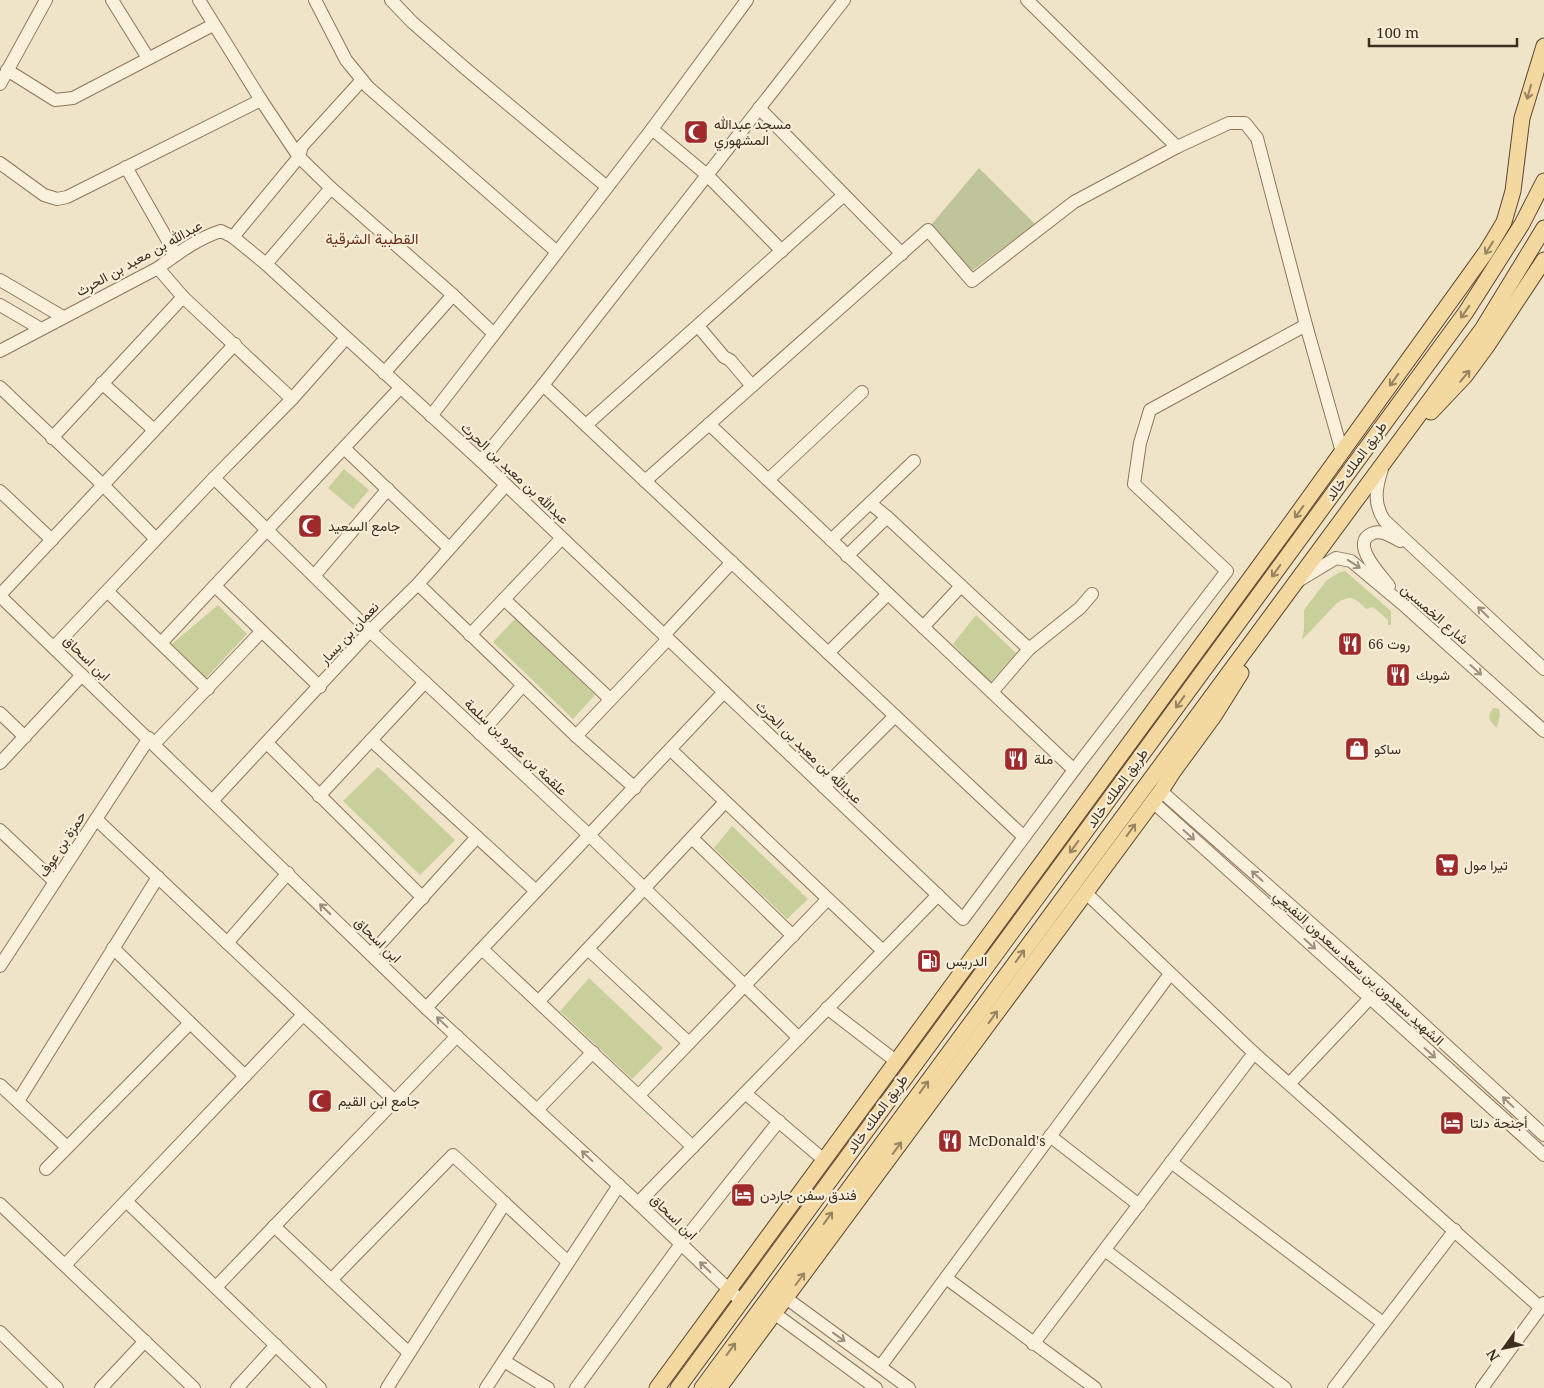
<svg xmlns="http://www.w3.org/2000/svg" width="1544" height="1388" font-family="'Noto Serif',Vazirmatn,serif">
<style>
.green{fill:#c9cf9b}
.cemetery{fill:#bfc49a}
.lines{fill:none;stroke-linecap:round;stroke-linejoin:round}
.minor-casing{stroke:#8d765c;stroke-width:14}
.major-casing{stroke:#5b4430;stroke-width:17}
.minor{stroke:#faf1dc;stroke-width:12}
.major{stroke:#f3d9a0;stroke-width:15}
.oneway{stroke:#988460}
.oneway2{stroke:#9c907e}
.labels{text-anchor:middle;stroke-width:4.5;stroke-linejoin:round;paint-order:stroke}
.poi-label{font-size:14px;fill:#3d2e20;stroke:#f7eed8;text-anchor:start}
.street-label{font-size:14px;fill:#3d2e20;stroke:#f7eed8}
.neighbourhood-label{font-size:15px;fill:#6b2e1e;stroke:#f7eed8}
</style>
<rect width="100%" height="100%" fill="#f0e4c8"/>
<g class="green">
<polygon points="344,469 369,490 353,509 328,488"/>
<path d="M1345 571 1391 611V625H1388V620L1373 607 1366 609C1355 598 1350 593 1335 605L1302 640 1304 629V610L1326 581 1338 573Z"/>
<polygon points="218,605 247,634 206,678 172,644"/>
<polygon points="976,615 1016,653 990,683 953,644"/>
<polygon points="515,619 595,695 573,719 493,642"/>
<path d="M1493 708 1499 709 1500 715 1497 728C1490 722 1486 717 1493 708Z"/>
<polygon points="378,767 455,840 420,875 343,801"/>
<polygon points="732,826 808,899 787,919 714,848"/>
<polygon points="589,978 663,1048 632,1079 560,1011"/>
</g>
<polygon class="cemetery" points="979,168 1035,224 969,273 931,225"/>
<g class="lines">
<defs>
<g id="minor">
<polyline points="112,0 148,58"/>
<polyline points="199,0 261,100 299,157 331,188 453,295 494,334"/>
<polyline points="315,0 346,60 368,87 557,252"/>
<polyline points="391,0 412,22 466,69 607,187"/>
<polyline points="1027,0 1177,147"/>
<polyline points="7,70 55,100 73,98 213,25"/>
<polyline points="0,84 46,0"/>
<polyline points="759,108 902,254"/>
<polyline points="652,129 707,175 782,251"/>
<polyline points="0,163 44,195 57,199 67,197 261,100"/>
<polyline points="126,167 176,255"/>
<polyline points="233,237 299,157 302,146 362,80"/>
<polyline points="266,264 331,188"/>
<polyline points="158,268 183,297 292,399"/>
<polyline points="0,280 63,317"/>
<polyline points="0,305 41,329"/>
<polyline points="698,326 724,357 730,360 752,386"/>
<path d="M0 351 158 268C177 254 198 238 221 231L233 237 266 264 481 461 963 919 1074 770 1227 571 1134 484 1140 443 1150 410 1306 325 1342 452"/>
<polyline points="384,373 453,295"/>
<polyline points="102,383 154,430"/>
<polyline points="543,385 1024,837"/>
<polyline points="0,387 103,485 156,539"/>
<polyline points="431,416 652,129 747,0"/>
<polyline points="709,424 1074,770"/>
<polyline points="586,425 844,195"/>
<polyline points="52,438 183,297"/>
<polyline points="344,448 449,548"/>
<polyline points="481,461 543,385 844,0"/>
<polyline points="914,461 870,503 887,517 1029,649"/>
<path d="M1382 469C1376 487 1373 503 1384 520L1544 669"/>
<polyline points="214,478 370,631 589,835 799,1038"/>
<polyline points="768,480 862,392"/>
<polyline points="645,481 928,230 972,281 1074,202 1177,147 1229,123 1245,123 1257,138 1306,325"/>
<polyline points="0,491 52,540"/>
<polyline points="831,540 870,503"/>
<polyline points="847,556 887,517"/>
<polyline points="314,576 388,489"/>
<polyline points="1298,581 1336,558 1351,561 1406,607 1544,731"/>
<polyline points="418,584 576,736 635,788"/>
<polyline points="215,586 320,687"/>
<path d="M1389 586C1381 575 1350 544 1371 534 1381 529 1391 536 1400 541"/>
<polyline points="107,591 208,689"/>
<polyline points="0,595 235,344"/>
<polyline points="0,596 426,1008 638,1203 741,1301"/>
<polyline points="504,599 610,699"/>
<polyline points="923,627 961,586"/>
<polyline points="470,635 562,538"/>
<polyline points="664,635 732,562"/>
<polyline points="161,643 400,388"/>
<polyline points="54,647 214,478 292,399 346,338"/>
<polyline points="828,653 888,594"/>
<polyline points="992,692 1029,649 1080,608 1092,594"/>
<polyline points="0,713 25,737"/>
<polyline points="480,734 523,685"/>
<polyline points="576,736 668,639"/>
<polyline points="371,740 536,891"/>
<polyline points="267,743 423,898"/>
<polyline points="154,744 261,632"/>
<polyline points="671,750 883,951"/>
<polyline points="0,763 82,675"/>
<polyline points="824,787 895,716"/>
<polyline points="1161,791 1384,988 1544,1135"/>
<polyline points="319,796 425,682"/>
<polyline points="213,800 370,631 418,584 506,485"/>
<polyline points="1153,802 1544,1155"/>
<polyline points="96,819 395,1101"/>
<polyline points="0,830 55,882"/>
<polyline points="692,838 793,936"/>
<polyline points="1085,892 1254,1053 1541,1308"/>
<polyline points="227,943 288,873"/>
<polyline points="113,948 245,1076"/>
<polyline points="482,949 693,1147"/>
<polyline points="588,949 689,1043"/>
<polyline points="371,954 477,837"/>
<polyline points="0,966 149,738"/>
<polyline points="539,1001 725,802"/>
<polyline points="426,1008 724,692"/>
<polyline points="827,1008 897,1062"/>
<polyline points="1290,1083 1370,998"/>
<polyline points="0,1085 67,1147"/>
<polyline points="745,1093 824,1160"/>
<polyline points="639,1095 827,900"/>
<polyline points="18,1101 158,877"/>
<polyline points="537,1110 593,1052"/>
<polyline points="1050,1136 1139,1205"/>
<polyline points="1171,1162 1383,1323"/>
<polyline points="46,1169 190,1023"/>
<polyline points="126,1201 320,1388"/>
<polyline points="638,1203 938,895"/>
<polyline points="0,1204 194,1388"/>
<polyline points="274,1226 409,1353"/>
<polyline points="1105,1250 1285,1388"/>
<polyline points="65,1265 303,1015"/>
<polyline points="946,1278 1095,1388"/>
<polyline points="331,1280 453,1155 568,1262"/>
<polyline points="216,1287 457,1036"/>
<polyline points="786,1298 909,1388"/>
<polyline points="774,1313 876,1388"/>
<polyline points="0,1332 57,1388"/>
<polyline points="1033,1344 1254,1053"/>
<polyline points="504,1361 548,1388"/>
<polyline points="880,1367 1170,974"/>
<polyline points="101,1388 145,1341"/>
<polyline points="237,1388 276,1345"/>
<polyline points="387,1388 505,1203"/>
<polyline points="486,1388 619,1185"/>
<polyline points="576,1388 681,1244 779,1121"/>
<polyline points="1334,1388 1455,1230"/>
<polyline points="1482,1388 1544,1303"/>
</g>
<g id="major">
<polyline points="1431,412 1465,376 1487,346 1544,260"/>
<polyline points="657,1388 1290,524 1486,252 1504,222 1513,191 1522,118 1544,46"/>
<polyline points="678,1388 1466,312 1522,224 1544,181"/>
<polyline points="702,1388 1483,328 1544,228"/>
<polyline points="719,1388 1161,791 1173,772 1214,716 1241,673"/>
</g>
</defs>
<use href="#minor" class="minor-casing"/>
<use href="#major" class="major-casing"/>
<use href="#minor" class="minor"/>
<use href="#major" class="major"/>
</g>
<defs><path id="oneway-shaft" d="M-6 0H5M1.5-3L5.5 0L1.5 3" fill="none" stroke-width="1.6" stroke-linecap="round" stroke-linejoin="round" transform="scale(1.25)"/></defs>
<g class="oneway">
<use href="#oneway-shaft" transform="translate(1529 92) rotate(106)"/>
<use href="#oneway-shaft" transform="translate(1489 248) rotate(122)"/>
<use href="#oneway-shaft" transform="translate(1465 312) rotate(125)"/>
<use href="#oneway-shaft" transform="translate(1465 376) rotate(-50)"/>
<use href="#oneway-shaft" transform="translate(1394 380) rotate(126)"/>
<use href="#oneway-shaft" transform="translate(1299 512) rotate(126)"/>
<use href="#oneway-shaft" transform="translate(1276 571) rotate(126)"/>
<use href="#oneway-shaft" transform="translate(1180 702) rotate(126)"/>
<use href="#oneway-shaft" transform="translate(1131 830) rotate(-54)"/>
<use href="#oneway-shaft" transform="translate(1074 847) rotate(126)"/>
<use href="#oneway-shaft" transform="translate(1020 956) rotate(-54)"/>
<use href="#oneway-shaft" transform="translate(993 1017) rotate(-54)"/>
<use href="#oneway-shaft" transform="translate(924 1087) rotate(-54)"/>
<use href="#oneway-shaft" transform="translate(897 1148) rotate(-54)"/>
<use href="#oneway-shaft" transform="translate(828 1218) rotate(-54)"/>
<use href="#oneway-shaft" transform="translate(800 1279) rotate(-53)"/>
<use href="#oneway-shaft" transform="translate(731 1349) rotate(-54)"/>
</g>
<g class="oneway2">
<use href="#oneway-shaft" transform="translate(1354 564) rotate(33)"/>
<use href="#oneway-shaft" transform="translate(1483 612) rotate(-135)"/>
<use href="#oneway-shaft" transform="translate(1476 670) rotate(42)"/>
<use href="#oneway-shaft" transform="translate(1189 835) rotate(42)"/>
<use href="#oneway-shaft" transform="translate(1257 876) rotate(-138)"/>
<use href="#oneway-shaft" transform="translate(325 909) rotate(-136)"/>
<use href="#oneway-shaft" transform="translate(1310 944) rotate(42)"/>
<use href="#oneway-shaft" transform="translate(442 1022) rotate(-137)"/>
<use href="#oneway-shaft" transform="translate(1430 1053) rotate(42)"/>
<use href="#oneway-shaft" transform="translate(1508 1102) rotate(-137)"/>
<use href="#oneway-shaft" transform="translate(587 1156) rotate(-137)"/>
<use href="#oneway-shaft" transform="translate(705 1267) rotate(-136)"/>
<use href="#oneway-shaft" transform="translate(839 1337) rotate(36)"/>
</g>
<defs>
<symbol id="mosque-square" viewBox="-11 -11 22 22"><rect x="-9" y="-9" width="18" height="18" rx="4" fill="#9e2a2b" stroke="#f7eed8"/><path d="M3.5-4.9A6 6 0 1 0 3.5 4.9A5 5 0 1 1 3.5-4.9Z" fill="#fff"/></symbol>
<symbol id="restaurant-square" viewBox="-11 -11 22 22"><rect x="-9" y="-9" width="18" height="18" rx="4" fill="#9e2a2b" stroke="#f7eed8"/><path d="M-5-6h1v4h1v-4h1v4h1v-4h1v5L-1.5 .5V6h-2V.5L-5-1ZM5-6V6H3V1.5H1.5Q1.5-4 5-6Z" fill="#fff"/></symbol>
<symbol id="shop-square" viewBox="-11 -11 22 22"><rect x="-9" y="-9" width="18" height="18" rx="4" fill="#9e2a2b" stroke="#f7eed8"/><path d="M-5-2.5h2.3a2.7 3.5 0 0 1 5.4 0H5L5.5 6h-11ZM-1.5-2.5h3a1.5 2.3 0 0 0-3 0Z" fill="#fff"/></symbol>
<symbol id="supermarket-square" viewBox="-11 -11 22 22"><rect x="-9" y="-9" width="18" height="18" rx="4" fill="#9e2a2b" stroke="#f7eed8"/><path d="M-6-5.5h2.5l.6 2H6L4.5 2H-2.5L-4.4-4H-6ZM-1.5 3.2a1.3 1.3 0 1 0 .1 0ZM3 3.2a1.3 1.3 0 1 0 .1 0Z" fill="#fff"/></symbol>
<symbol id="fuel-square" viewBox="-11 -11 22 22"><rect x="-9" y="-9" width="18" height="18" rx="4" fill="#9e2a2b" stroke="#f7eed8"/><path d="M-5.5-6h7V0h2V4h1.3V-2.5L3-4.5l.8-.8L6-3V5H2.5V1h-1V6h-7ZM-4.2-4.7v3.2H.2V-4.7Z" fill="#fff"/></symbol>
<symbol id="hotel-square" viewBox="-11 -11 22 22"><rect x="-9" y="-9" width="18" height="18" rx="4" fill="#9e2a2b" stroke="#f7eed8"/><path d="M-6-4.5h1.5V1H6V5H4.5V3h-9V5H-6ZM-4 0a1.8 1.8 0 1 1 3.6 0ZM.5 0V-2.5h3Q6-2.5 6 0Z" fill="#fff"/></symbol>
</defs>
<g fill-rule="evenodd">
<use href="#mosque-square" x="682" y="118" width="28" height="28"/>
<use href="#mosque-square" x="296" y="512" width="28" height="28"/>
<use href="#restaurant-square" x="1336" y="630" width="28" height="28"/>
<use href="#restaurant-square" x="1384" y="661" width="28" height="28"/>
<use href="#shop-square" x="1343" y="735" width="28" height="28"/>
<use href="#restaurant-square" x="1002" y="745" width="28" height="28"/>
<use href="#supermarket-square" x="1433" y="851" width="28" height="28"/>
<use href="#fuel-square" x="915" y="947" width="28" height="28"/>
<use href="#mosque-square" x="306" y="1087" width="28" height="28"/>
<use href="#hotel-square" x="1438" y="1109" width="28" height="28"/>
<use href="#restaurant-square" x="936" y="1127" width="28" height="28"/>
<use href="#hotel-square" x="729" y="1181" width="28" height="28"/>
</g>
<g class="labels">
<g class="poi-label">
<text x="714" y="129">مسجد عبدالله<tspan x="714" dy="16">المشهوري</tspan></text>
<text x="328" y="531">جامع السعيد</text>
<text x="1368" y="649">روت 66</text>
<text x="1416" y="680">شوبك</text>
<text x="1374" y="754">ساكو</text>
<text x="1034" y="764">ملة</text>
<text x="1464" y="870">تيرا مول</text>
<text x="946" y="966">الدريس</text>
<text x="338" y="1106">جامع ابن القيم</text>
<text x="1470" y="1128">أجنحة دلتا</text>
<text x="968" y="1146">McDonald's</text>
<text x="760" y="1200">فندق سفن جاردن</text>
</g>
<g class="street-label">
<text transform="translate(139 258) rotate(-29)" y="5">عبدالله بن معبد بن الحرث</text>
<text transform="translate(1356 461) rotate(-54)" y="5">طريق الملك خالد</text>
<text transform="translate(515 473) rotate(43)" y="5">عبدالله بن معبد بن الحرث</text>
<text transform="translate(1435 614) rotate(41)" y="5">شارع الخمسين</text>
<text transform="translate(349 633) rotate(-47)" y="5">نعمان بن يسار</text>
<text transform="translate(87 658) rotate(44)" y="5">ابن اسحاق</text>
<text transform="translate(516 747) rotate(43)" y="5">علقمة بن عمرو بن سلمة</text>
<text transform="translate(809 752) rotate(44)" y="5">عبدالله بن معبد بن الحرث</text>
<text transform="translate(1117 788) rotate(-54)" y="5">طريق الملك خالد</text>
<text transform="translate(62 844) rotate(-57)" y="5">حمزة بن عوف</text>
<text transform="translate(378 940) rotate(44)" y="5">ابن اسحاق</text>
<text transform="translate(1359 968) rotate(42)" y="5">الشهيد سعدون بن سعد سعدون النفيعي</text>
<text transform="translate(877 1114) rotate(-54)" y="5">طريق الملك خالد</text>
<text transform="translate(674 1217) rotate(44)" y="5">ابن اسحاق</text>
</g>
<g class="neighbourhood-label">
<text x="372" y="244">القطبية الشرقية</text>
</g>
</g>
<g transform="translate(1504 1348) rotate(237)" stroke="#f7eed8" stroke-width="4" paint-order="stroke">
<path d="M0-4L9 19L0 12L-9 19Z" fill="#3d2e20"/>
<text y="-8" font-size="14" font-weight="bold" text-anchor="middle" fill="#3d2e20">N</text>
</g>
<path d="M1369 38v8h148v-8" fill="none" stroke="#3d2e20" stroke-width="2.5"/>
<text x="1376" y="38" font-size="15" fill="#3d2e20" stroke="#f7eed8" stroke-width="4" paint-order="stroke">100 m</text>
</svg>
